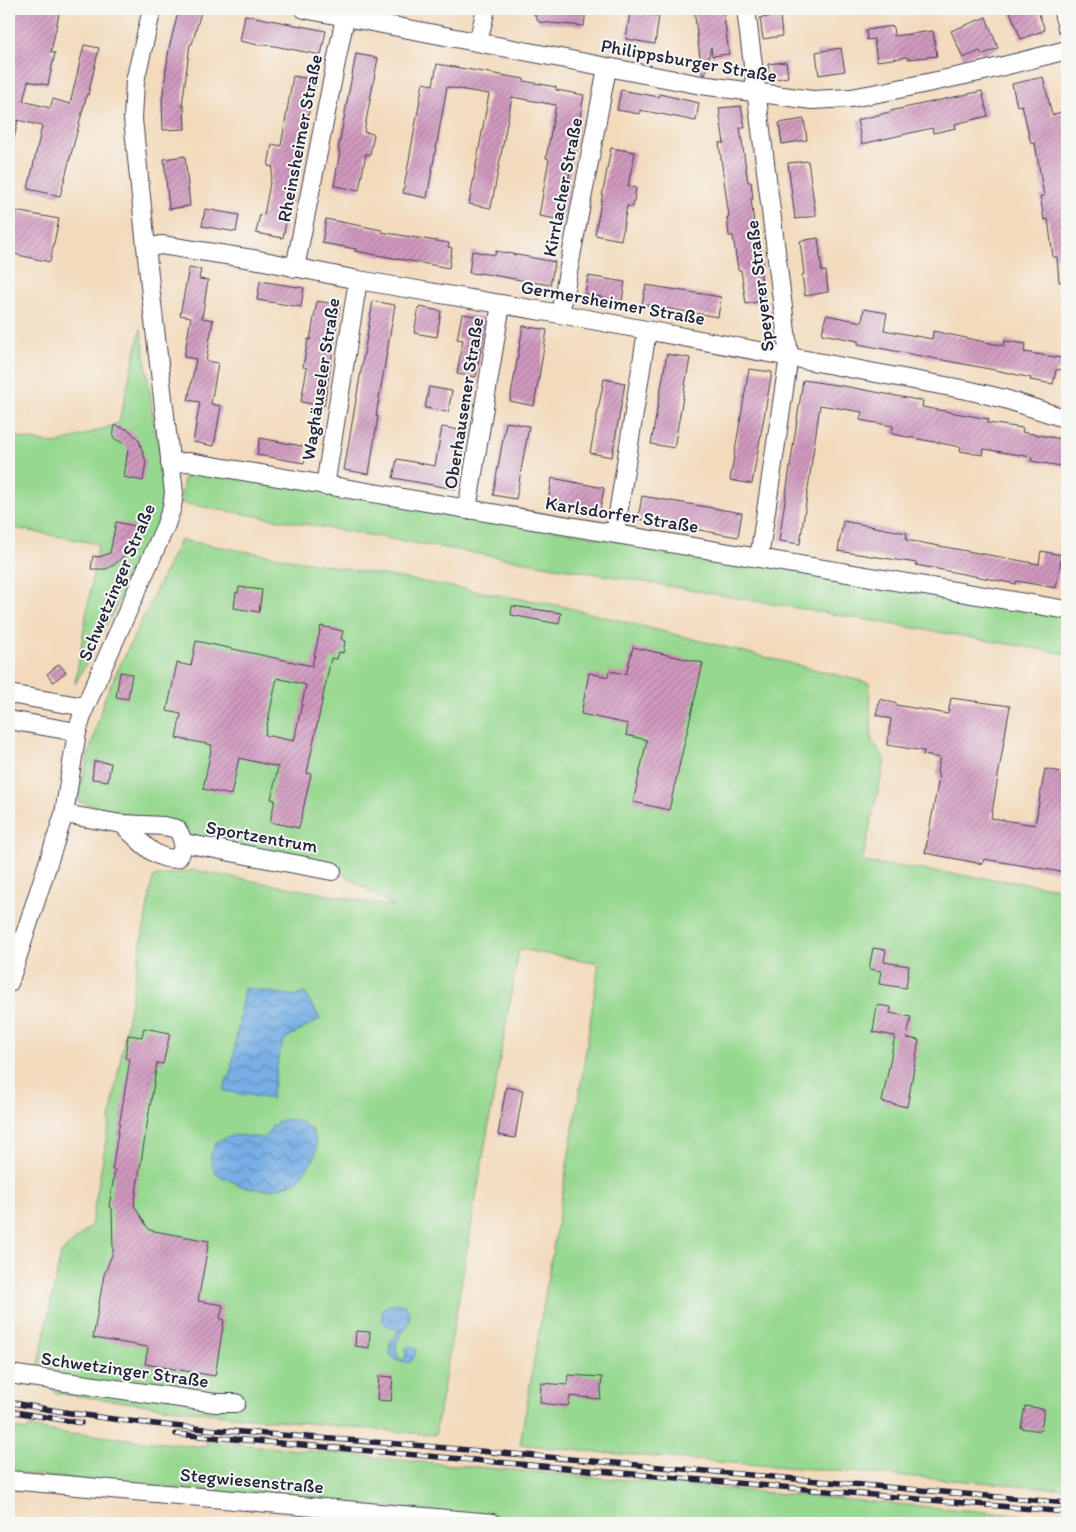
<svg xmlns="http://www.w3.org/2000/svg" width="1076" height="1532" font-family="Itim,sans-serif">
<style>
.green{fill:#96d88f;stroke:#5c7d65}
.water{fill:url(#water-waves);stroke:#4c6890}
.building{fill:url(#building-hatch);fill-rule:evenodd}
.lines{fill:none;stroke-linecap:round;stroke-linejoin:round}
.minor-casing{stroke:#413e4e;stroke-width:20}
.minor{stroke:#fff;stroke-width:18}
.rail-casing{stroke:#22223b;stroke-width:5.5}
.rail{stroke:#f6f6f2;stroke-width:4;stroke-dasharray:11;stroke-linecap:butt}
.labels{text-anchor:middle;stroke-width:4;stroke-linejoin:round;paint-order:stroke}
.street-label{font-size:19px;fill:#22223b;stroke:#f6f6f2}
</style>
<defs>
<pattern id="water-waves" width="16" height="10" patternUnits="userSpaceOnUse" patternTransform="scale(1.25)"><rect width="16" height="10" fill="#76aee5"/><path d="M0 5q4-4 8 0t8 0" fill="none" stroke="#608dbb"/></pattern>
<pattern id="building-hatch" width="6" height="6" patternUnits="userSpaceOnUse" patternTransform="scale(1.25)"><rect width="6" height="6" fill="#d199bf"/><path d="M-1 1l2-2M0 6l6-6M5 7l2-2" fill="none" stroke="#a97c9c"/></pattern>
</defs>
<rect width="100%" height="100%" fill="#f6f6f2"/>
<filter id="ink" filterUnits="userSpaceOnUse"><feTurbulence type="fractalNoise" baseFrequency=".02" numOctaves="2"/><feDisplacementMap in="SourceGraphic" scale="10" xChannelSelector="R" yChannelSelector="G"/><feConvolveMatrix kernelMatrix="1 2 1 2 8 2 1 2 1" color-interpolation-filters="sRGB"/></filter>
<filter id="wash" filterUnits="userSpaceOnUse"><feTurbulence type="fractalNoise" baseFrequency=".0096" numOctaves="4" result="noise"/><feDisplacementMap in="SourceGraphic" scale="20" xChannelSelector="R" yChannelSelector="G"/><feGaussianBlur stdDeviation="1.12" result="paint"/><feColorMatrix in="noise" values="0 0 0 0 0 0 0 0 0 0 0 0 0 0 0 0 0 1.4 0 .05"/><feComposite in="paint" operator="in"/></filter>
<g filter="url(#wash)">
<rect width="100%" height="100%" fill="#f3dabc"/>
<g class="green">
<polygon points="141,328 155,430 165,474 166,513 75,684 98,544 9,527 9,436 55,444 112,426 119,422"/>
<polygon points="186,468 1067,616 1067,654 180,503"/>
<polygon points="180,540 557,605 869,683 872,741 885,760 862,862 1067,889 1067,1489 594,1452 520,1444 581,1083 599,963 519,949 435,1435 232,1416 55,1393 38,1368 61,1253 91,1226 153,877 193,870 395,907 325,863 189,836 141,818 76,801 105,697"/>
<polygon points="9,1427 27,1431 29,1427 75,1435 76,1433 143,1441 206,1447 207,1441 442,1464 1067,1519 1067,1523 724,1523 688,1520 687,1523 562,1523 9,1473"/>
</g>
<g class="water">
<polygon points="244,988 296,996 305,993 320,1019 285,1039 279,1054 271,1099 224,1091 227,1078 230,1078"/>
<polygon points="281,1120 297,1120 311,1129 317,1145 314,1159 298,1180 282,1187 263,1190 241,1186 215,1173 210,1157 217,1141 235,1135 264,1138 272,1127"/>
<path d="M394 1303 405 1305C422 1328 386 1333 399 1359L404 1360 407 1353 406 1348 412 1346 416 1349 415 1355 411 1362C399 1365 384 1356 391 1342 393 1337 397 1333 400 1329 388 1329 376 1321 384 1308Z"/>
</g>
<g id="blocks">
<g class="building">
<polygon points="9,9 60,9 51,52 55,53 48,85 28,81 23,101 50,108 53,99 70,104 84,45 99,48 88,95 87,94 60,196 28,189 42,126 18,120 13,143 9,142"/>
<polygon points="179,9 188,9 201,12 192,44 190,44 182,106 184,106 185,129 163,130 162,101 169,48"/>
<polygon points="531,9 586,9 584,26 539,22"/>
<polygon points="694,9 723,9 729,54 712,56 711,47 705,75 702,74"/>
<polygon points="1009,9 1037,9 1045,30 1021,39"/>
<polygon points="630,12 659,16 655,44 626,39"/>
<polygon points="245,15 326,31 321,55 264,44 263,46 240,41"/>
<polygon points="780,15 782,36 763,39 760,18"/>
<polygon points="986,17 998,48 982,55 980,51 963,58 951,31"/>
<polygon points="893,26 894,36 933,31 937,56 908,59 908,57 877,61 874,39 867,40 866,30"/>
<polygon points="841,48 845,71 819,75 816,52"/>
<polygon points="356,54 378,58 364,132 374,134 370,155 366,154 359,190 334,186 340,150 338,150"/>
<polygon points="786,62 788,77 770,80 768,64"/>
<polygon points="437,64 524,79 524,81 556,87 556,90 584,95 568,182 570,183 563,220 539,216 549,159 546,158 556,105 512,97 491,208 469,204 489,94 447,87 427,198 403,193 423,83 433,85"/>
<polygon points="293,76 315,80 291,206 289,205 283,238 256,233 260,214 264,215 273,167 268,166 272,144 281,146"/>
<polygon points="1043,77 1052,115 1061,112 1067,137 1067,281 1059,282 1057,257 1053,257 1048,219 1044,220 1040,196 1044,196 1035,143 1031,144 1022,105 1017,106 1012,84"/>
<polygon points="621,90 659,97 659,94 699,103 696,121 640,110 640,114 617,110"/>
<polygon points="982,91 988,116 955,124 956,128 933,133 932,128 862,144 857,120 890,112 890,111"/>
<polygon points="741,106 745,128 740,128 748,182 751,182 753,199 751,199 757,248 760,248 763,267 760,267 764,301 746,304 741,270 738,270 733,236 729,236 727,217 729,217 719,143 724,143 719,108"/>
<polygon points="804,119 807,140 782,144 779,123"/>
<polygon points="611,148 635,152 628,186 636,188 633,207 627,206 621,240 595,235"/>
<polygon points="185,156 190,206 169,209 164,159"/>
<polygon points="808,161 816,216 795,219 788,163"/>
<polygon points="205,209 239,215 236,232 202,226"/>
<polygon points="9,210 59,219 50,262 9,253"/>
<polygon points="326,219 382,230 381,232 449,243 448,247 452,248 449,268 355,251 356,249 322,243"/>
<polygon points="818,238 822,272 826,271 828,292 805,296 802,275 804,274 800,241"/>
<polygon points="472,251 495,255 496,251 555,262 550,285 480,273 480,274 469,273"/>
<polygon points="189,268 201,270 199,279 208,280 202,318 213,320 206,361 218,363 211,404 221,406 214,446 193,442 200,402 188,400 196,359 184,357 191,317 180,315"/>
<polygon points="588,276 625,282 622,301 585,294"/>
<polygon points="260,281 304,288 301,307 257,300"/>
<polygon points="646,285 721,297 718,317 642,304"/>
<polygon points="317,301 340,305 324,406 301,402 307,368 303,367 308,339 310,340"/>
<polygon points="373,301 395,305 376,416 378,416 369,474 344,470"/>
<polygon points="419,307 441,311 437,337 414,333"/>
<polygon points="864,309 887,313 884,330 932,339 933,331 1004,346 1005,341 1026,344 1024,352 1067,359 1067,369 1056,370 1053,384 1030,380 1031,378 1000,371 858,344 858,341 822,334 826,315 862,322"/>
<polygon points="462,314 486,318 476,377 457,374 463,340 457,339"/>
<polygon points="523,326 547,330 534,406 510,401"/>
<polygon points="667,354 690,358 674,448 651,444"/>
<polygon points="749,369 772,372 752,484 730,480"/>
<polygon points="604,379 625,383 612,457 590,453"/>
<polygon points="803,380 849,387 923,401 922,407 989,419 988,423 1023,428 1022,432 1067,440 1067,467 1031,461 1032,457 984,449 983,455 960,451 961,447 892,434 893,426 860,420 862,412 820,405 800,544 779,541"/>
<polygon points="429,387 452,391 448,412 425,408"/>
<polygon points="506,422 529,426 516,499 493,495"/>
<polygon points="115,425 129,430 139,440 146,462 143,481 124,477 128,449 121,442 113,438"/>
<polygon points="442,427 466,431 455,489 393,478 397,459 435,466"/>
<polygon points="260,438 307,447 304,463 257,455"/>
<polygon points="552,478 604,488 600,511 548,502"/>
<polygon points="642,496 742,513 738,537 638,519"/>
<polygon points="843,521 907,533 906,540 1039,564 1041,551 1062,555 1056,588 1016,581 1016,584 916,565 917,563 838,551"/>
<polygon points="116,522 134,526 131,541 124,556 114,565 106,569 91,569 93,556 99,557 110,553"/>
<polygon points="239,587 262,590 259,612 234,608 236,592 238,593"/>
<polygon points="512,606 561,613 559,624 511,615"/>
<path d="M321 626 343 631 341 639 345 641 343 653 339 652 337 659 331 658 307 773 311 774 299 828 270 822 275 800 271 799 278 767 239 758 231 795 203 789 212 745 176 738 181 714 167 711 177 663 191 666 196 641 312 666ZM277 678 306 685 294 741 265 735Z"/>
<polygon points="633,647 703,663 669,810 633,802 647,740 626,735 628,724 581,714 589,673 608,677 609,671 626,674"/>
<polygon points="59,664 66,672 53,682 47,674"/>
<polygon points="120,672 132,674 128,699 116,697"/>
<polygon points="951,698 1010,706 991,818 1035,825 1045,769 1067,773 1067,873 984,859 983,864 925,853 939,778 937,772 940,758 923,755 924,751 887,745 891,719 876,715 880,699 897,704 896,705 948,714"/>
<polygon points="94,761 111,763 108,781 92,779"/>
<polygon points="873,948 886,950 884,962 909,966 906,988 879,984 881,971 869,969"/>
<polygon points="877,1005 891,1007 890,1013 911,1017 907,1038 919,1040 907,1107 882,1102 895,1036 873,1032"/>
<polygon points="144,1028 170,1033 163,1064 157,1063 134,1205 149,1230 209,1241 198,1301 223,1305 220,1319 224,1320 215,1376 145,1364 148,1347 93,1338 104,1275 113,1252 112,1208 109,1207 115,1170 112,1170 130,1059 125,1058 128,1035 142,1037"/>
<polygon points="506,1087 523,1090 515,1138 498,1135"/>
<polygon points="356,1331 370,1332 369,1348 355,1346"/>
<polygon points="568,1375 602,1377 600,1399 570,1396 568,1406 540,1403 541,1383 567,1385"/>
<polygon points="379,1376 393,1377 391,1401 377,1400"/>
<polygon points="1025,1406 1044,1409 1041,1431 1021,1428"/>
</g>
</g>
</g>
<g filter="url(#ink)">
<use href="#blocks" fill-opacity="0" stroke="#413e4e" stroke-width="1"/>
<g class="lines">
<defs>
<g id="minor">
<polyline points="304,9 701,85 812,100 851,98 889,91 984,71 1067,50"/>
<polyline points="746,9 789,356 759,558"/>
<polyline points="1062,9 1067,27"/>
<polyline points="478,42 486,9"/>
<polyline points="147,248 161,245 259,260 358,280 560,314 967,390 1005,399 1067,419"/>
<polyline points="295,268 345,17"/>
<polyline points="560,314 607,68"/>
<polyline points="170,463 189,462 1067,610"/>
<polyline points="325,486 358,280"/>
<polyline points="467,510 501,304"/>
<polyline points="615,533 647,331"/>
<polyline points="9,694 85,707"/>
<polyline points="9,720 77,732"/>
<path d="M64 814 122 824 164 826 177 829C184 840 185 847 178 858 156 863 138 838 122 824"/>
<polyline points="184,843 332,871"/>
<polyline points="9,983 64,814 77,732 85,707 165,527 172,507 174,493 151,295 133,119 135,81 152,9"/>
<polyline points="9,1374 216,1403 236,1403"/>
<polyline points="9,1480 492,1523"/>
</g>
</defs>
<use href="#minor" class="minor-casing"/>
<use href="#minor" class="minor"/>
<defs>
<g id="rail">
<path d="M9 1402C142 1429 278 1434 412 1445 631 1464 849 1484 1067 1503"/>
<polyline points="9,1411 81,1423"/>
<polyline points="176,1434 1067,1512"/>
</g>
</defs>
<use href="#rail" class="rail-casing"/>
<use href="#rail" class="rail"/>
</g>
</g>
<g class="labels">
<g class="street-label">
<text transform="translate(689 60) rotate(10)" y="7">Philippsburger Straße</text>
<text transform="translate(299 138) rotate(-79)" y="7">Rheinsheimer Straße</text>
<text transform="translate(562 187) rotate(-79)" y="7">Kirrlacher Straße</text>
<text transform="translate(759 286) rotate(-97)" y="7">Speyerer Straße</text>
<text transform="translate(613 302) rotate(10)" y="7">Germersheimer Straße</text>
<text transform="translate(320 379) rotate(-81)" y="7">Waghäuseler Straße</text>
<text transform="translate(463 403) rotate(-81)" y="7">Oberhausener Straße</text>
<text transform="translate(622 514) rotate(9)" y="7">Karlsdorfer Straße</text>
<text transform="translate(116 582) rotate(-67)" y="7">Schwetzinger Straße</text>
<text transform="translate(262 836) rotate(10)" y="7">Sportzentrum</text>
<text transform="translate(125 1369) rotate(8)" y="7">Schwetzinger Straße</text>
<text transform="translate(252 1480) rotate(5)" y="7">Stegwiesenstraße</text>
</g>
</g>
<rect width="1076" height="1532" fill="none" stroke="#f6f6f2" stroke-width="30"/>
</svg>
